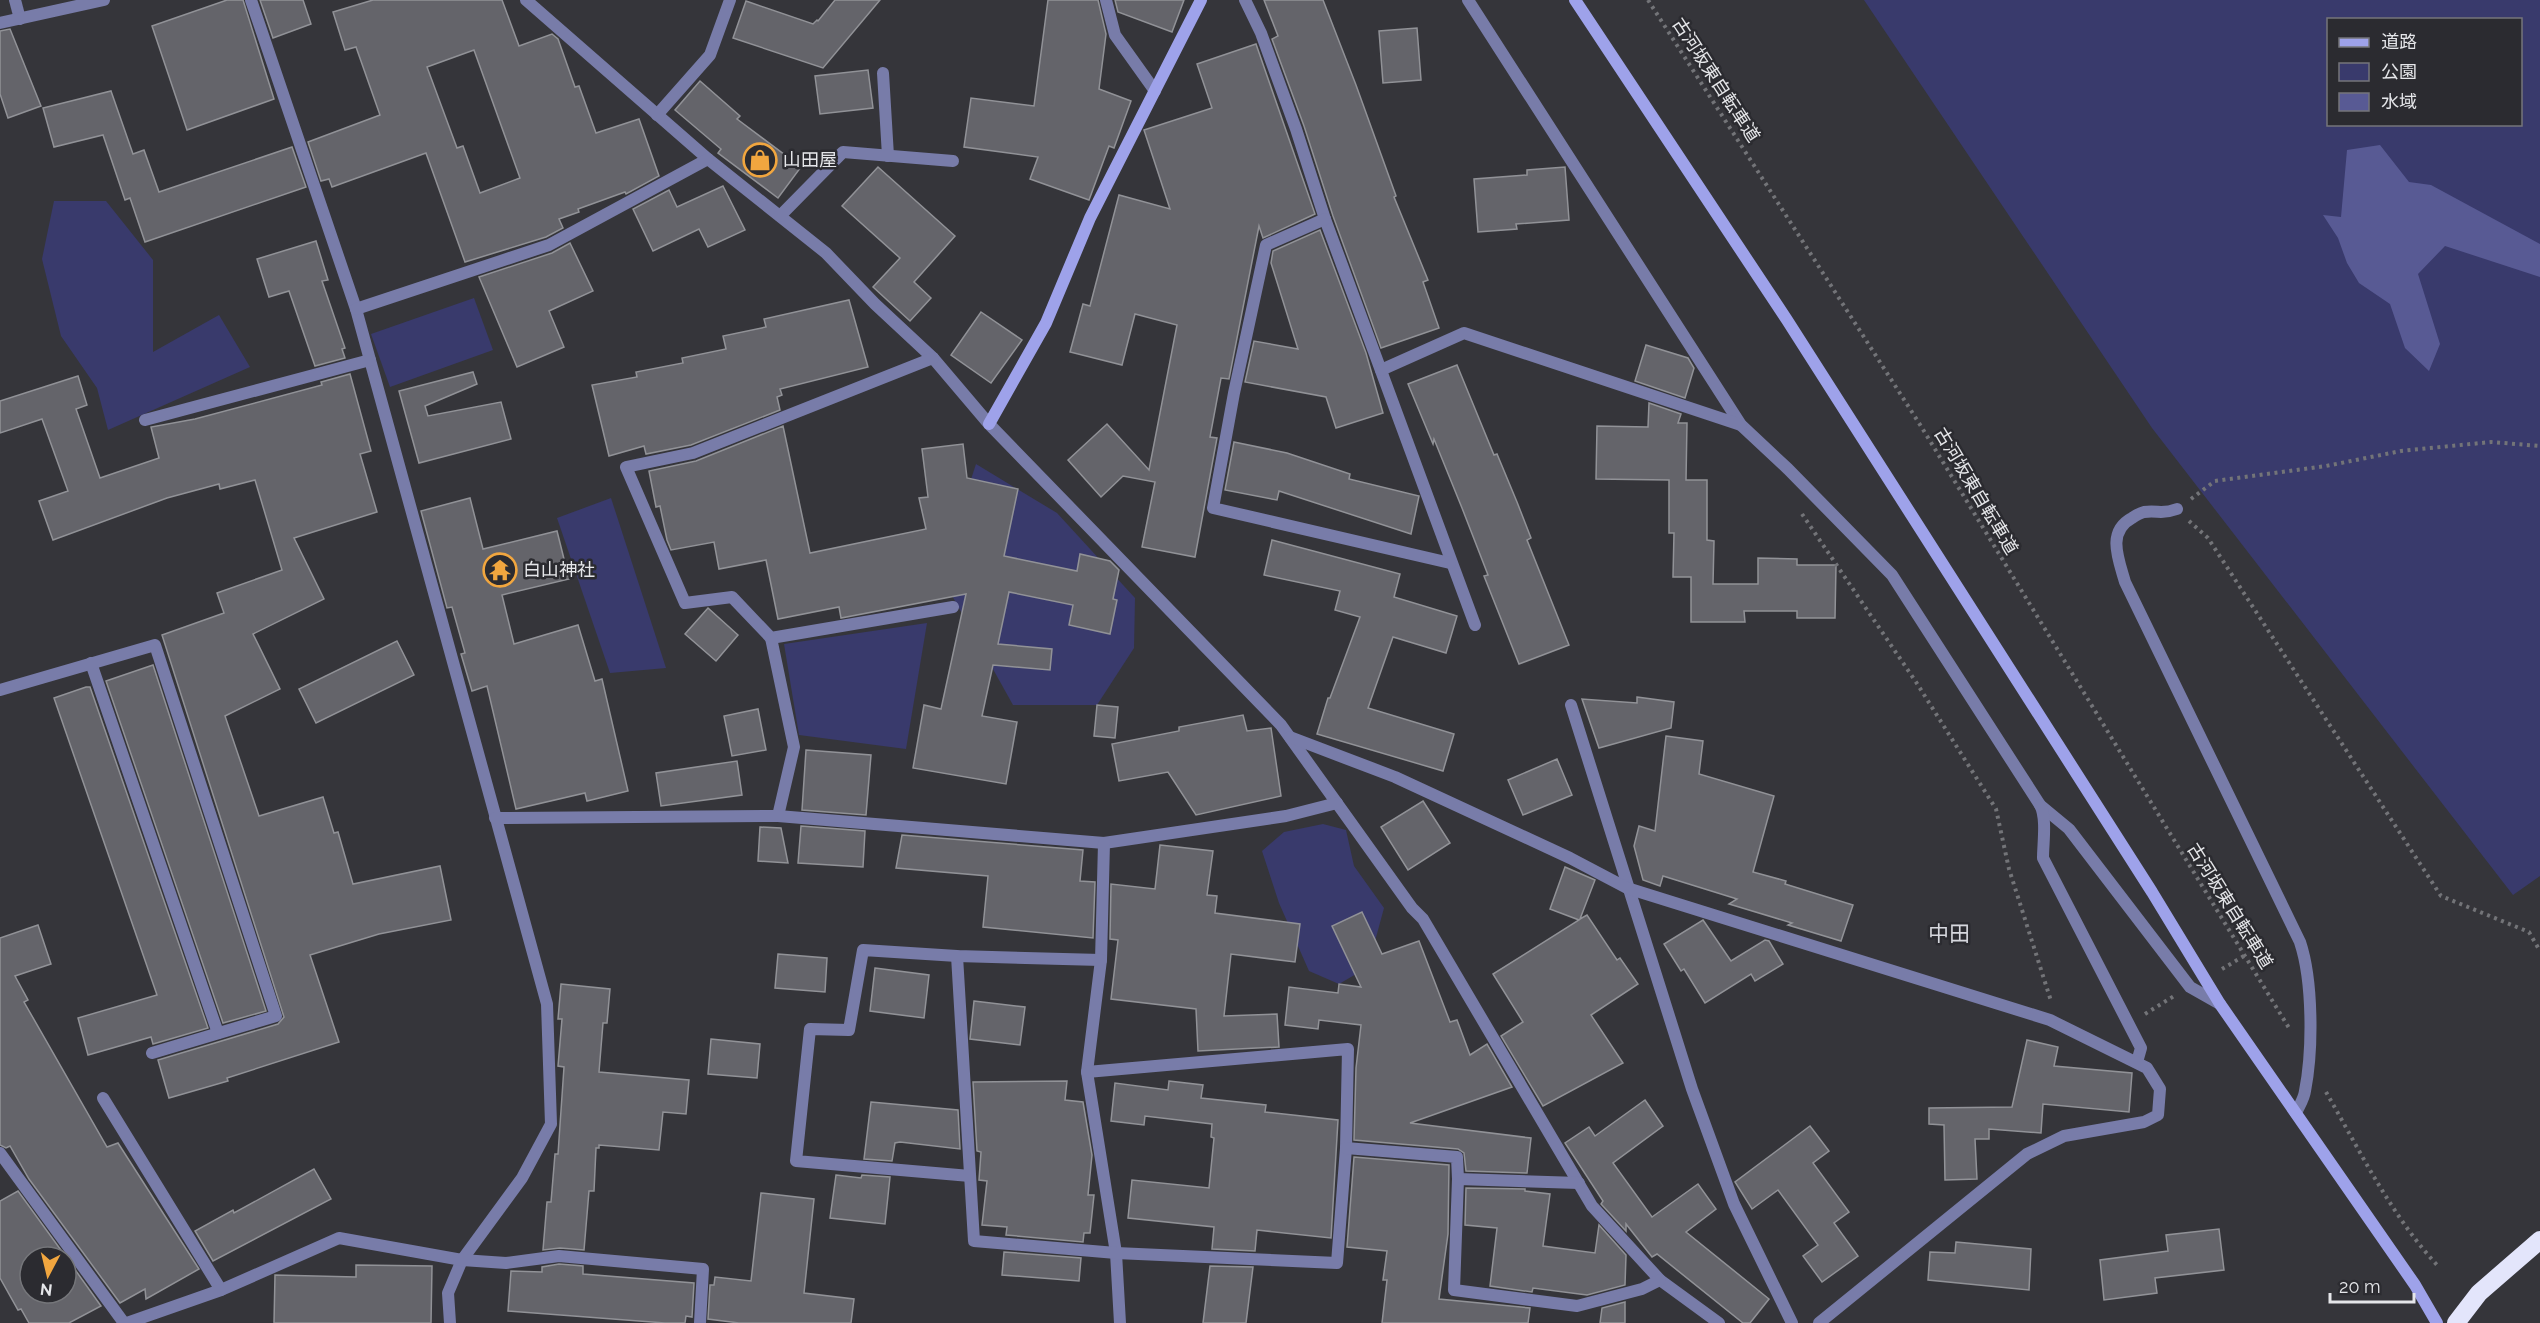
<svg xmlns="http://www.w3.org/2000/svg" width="2540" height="1323" font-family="Raleway,'Noto Sans JP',sans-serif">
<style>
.green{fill:#393a6c;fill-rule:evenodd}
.water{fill:#585a94}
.building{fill:#64646a;stroke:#919297;stroke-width:1.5;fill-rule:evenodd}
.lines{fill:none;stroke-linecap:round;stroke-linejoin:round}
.path{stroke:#737478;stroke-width:4;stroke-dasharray:3 4.5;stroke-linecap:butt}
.lane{stroke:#787ca9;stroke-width:12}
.street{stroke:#787ca9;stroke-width:12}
.secondary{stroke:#9ea2ea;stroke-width:12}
.highway{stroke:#e3e5fb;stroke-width:18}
.labels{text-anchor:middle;stroke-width:5;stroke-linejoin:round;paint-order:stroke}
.street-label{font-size:18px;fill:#e5e6e9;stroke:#2b2b30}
.poi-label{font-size:18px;fill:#e5e6e9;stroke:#2b2b30;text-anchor:start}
.quarter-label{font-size:21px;fill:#d7d8de;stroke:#2b2b30}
</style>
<rect width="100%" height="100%" fill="#35353a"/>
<g class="green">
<path d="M1864 0H2540V876L2513 895 2152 428ZM2328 20H2520V124H2328Z"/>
<polygon points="54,201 106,201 153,260 153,352 219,315 250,367 108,430 97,388 61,336 42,259"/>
<polygon points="474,298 493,350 390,387 371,334"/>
<polygon points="976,464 1057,513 1135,598 1134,648 1097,705 1013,705 940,574"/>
<polygon points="611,498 666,668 610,673 557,518"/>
<polygon points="927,623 906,749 799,735 784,644"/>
<polygon points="1323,824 1346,830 1354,866 1384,908 1368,967 1339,984 1309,971 1279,903 1262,851 1284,832"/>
</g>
<polygon class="water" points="2380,145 2409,182 2431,185 2540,244 2540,277 2445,246 2418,274 2440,344 2429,371 2405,348 2390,304 2359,283 2347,263 2338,238 2323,215 2341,217 2347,150"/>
<g class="building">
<polygon points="227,0 243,0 274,99 187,130 152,26"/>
<polygon points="260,0 303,0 311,24 273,38"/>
<path d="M373 0H502L519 46 552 34 558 39 575 87 579 86 596 133 639 119 659 176 626 194 625 192 578 209 579 212 559 219 563 228 546 237 465 262 426 153 332 187 329 179 321 181 308 142 380 115 356 47 345 50 333 12ZM474 50 520 178 480 193 463 146 457 148 427 67Z"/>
<polygon points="835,0 880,0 823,68 733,38 746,1 813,24 817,20 818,21"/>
<polygon points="1048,0 1098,0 1106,34 1099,89 1131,101 1114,148 1109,146 1089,200 1030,179 1038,157 964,147 971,98 1034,106"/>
<polygon points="1115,0 1184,0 1172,32 1118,12"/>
<polygon points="1264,0 1323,0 1356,85 1396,196 1394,197 1428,280 1423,282 1439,328 1381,348 1333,216 1304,126 1272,39 1278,36"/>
<polygon points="1417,28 1421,80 1383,83 1379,31"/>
<polygon points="10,29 41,106 8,118 0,94 0,31"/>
<polygon points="1256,44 1315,214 1263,238 1259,226 1229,379 1221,378 1210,437 1217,438 1195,557 1142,547 1155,482 1123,476 1101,497 1068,460 1107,424 1149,470 1177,325 1135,314 1122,365 1070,352 1083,304 1090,306 1119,195 1170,209 1144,130 1212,108 1197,64"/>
<polygon points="868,70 873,108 820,114 815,76"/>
<polygon points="700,81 740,116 737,119 801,167 778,198 718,153 721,149 675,110"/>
<polygon points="111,91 133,154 144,150 159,192 292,147 306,187 145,242 130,198 125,200 103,135 54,147 43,108"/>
<polygon points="878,167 955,236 914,282 931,298 910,321 873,287 900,258 842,206"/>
<polygon points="1565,167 1569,220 1516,224 1517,229 1478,232 1474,179 1527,175 1527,170"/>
<polygon points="723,186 745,230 708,247 699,229 653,251 633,209 669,190 677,207"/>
<polygon points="1320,230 1366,353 1383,413 1336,428 1326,397 1245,382 1254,341 1298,349 1271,263 1273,251"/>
<polygon points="316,241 328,280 322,281 345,348 342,349 345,358 315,366 289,291 269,297 257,259"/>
<polygon points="570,243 593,291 549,311 564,347 517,367 479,277 552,253"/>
<polygon points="849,300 868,367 780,389 782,395 777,397 780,410 691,445 646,454 644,446 609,456 592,385 637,377 636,372 683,363 682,358 726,349 723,336 766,327 764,319"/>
<polygon points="981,312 1022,340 991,383 951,355"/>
<polygon points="1646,345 1688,358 1694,368 1685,398 1635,381"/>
<polygon points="1457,365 1494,455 1497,454 1517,502 1531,538 1527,540 1569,645 1519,664 1484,576 1488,575 1462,508 1434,439 1433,444 1408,384"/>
<polygon points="473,372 477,384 425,406 428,416 501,402 511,439 419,463 399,391"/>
<polygon points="350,374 371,451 360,454 377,512 294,538 324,599 253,634 280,689 225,716 259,816 323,797 334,833 338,832 353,884 440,866 451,920 379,934 310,955 339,1042 227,1078 228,1081 169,1098 158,1060 278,1024 284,1017 162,635 224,613 217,593 282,570 255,480 220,489 219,484 167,498 53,540 39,501 68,491 42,419 0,433 0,401 78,376 87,405 76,409 100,478 159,458 151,427 195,419 322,385 321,382"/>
<polygon points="1649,403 1681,414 1678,423 1687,423 1686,480 1707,480 1707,540 1714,541 1713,584 1758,584 1758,558 1797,559 1797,565 1836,565 1835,618 1797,618 1797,611 1744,611 1745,622 1691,622 1691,577 1673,577 1674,533 1669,533 1669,480 1596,479 1597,426 1648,427"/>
<polygon points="783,426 810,553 926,529 919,498 928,497 922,449 963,444 967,478 1018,489 1004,556 1077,571 1080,554 1110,561 1119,570 1113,599 1117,600 1110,634 1069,625 1073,605 1009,592 998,644 1052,649 1050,670 993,665 982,716 1017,722 1006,784 913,768 924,705 941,709 966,594 841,618 839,607 778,619 766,560 719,569 714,542 671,550 667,540 660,506 656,507 649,471 696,461"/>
<polygon points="1234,442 1287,453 1350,474 1349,479 1419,496 1411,534 1279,491 1277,500 1225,490"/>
<polygon points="470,498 483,549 557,531 569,579 502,595 514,644 578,625 595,681 602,679 628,791 587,801 585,793 516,809 487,686 472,691 461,654 465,653 452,607 447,608 421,511"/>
<polygon points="1272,540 1400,574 1394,597 1457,616 1446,653 1393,637 1368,708 1454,734 1443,771 1317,734 1328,698 1330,698 1360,617 1335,610 1340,591 1264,575"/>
<polygon points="708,608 738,635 716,661 685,634"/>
<polygon points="397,641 414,675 316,723 299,689"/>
<polygon points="153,665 266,1011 223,1023 106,681"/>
<polygon points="86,687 90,687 208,1028 153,1044 151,1037 88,1055 78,1018 157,995 54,698"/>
<polygon points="1637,697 1674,702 1671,728 1599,748 1582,699 1637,703"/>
<polygon points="1097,705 1118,707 1115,738 1094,736"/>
<polygon points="758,709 766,750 732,756 724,716"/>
<polygon points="1243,715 1247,731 1271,728 1281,796 1196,815 1168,772 1119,781 1112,744 1179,731 1179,727"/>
<polygon points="1666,736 1703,741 1699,774 1774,796 1753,872 1786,881 1785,884 1853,905 1841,941 1788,925 1792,923 1729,904 1737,899 1663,876 1660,886 1643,880 1634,846 1639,826 1655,831"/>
<polygon points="806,750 871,755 866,815 802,810"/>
<polygon points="1557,759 1572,795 1523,815 1508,780"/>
<polygon points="737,761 742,795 661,806 656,773"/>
<polygon points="1423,801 1450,843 1408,870 1381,827"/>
<polygon points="801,826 865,831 863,867 798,863"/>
<polygon points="760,827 781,828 788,863 758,861"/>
<polygon points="902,835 1083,850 1080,881 1095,882 1093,938 983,927 988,876 896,868"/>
<polygon points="1160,845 1213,851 1207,895 1217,896 1215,913 1300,924 1295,962 1231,954 1224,1016 1277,1014 1279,1047 1198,1051 1196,1009 1111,999 1118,940 1110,939 1111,884 1155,889"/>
<polygon points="1565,867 1595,880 1580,919 1587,915 1617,960 1620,958 1638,984 1591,1015 1623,1063 1543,1106 1501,1036 1523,1022 1493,974 1579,920 1550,909"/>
<polygon points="1362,912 1382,954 1419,941 1450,1022 1457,1020 1470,1055 1487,1044 1512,1087 1410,1123 1531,1138 1527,1173 1466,1171 1464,1153 1458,1149 1354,1140 1356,1068 1361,1025 1319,1020 1318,1029 1285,1025 1289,987 1338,993 1339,984 1361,987 1332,926"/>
<polygon points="1703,920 1731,961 1765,940 1769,941 1783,964 1755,981 1751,974 1705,1003 1684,969 1681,971 1664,944"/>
<polygon points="38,925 51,964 15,976 28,1000 24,1002 107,1147 118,1143 199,1269 146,1299 145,1289 120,1303 29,1179 10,1146 6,1148 0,1145 0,938"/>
<polygon points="778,954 827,958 825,992 775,988"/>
<polygon points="875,968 929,975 924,1018 870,1011"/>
<polygon points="561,984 610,989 607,1023 603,1023 599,1072 689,1080 686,1114 663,1112 659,1150 599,1145 599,1148 596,1148 594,1191 589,1191 584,1250 560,1248 543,1250 547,1202 551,1202 555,1154 558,1154 564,1067 558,1066 562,1019 558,1019"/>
<polygon points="974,1001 1025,1007 1020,1045 970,1039"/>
<polygon points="711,1039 760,1044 757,1078 708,1074"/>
<polygon points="2027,1040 2058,1047 2054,1066 2132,1073 2129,1112 2043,1104 2041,1133 1989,1129 1989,1139 1975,1139 1977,1179 1945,1180 1944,1125 1929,1124 1929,1108 2012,1107"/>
<polygon points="1067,1081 1065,1100 1083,1102 1092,1155 1088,1195 1094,1195 1090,1233 1084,1233 1083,1242 1006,1235 1007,1227 982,1225 987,1181 979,1180 981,1152 977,1151 973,1082"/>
<polygon points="1169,1081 1203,1085 1201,1098 1266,1105 1265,1112 1338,1120 1331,1238 1257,1230 1255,1251 1212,1249 1214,1227 1128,1218 1132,1180 1209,1188 1214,1138 1211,1137 1212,1124 1145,1116 1144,1125 1111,1121 1115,1083 1168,1090"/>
<polygon points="1645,1100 1663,1126 1613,1163 1652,1217 1698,1184 1716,1209 1686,1232 1769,1299 1750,1323 1743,1323 1657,1254 1652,1257 1626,1224 1626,1231 1601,1204 1603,1201 1565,1143 1589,1127 1595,1136"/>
<polygon points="871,1102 958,1110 960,1149 900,1142 895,1143 892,1161 864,1159"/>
<polygon points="1810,1126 1829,1151 1813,1163 1849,1212 1834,1223 1858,1256 1822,1282 1803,1256 1818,1245 1778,1190 1752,1209 1735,1182"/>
<polygon points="1354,1157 1449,1165 1448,1234 1439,1299 1530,1308 1528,1323 1382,1323 1387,1280 1383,1280 1387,1251 1347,1247"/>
<polygon points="314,1169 331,1199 213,1261 195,1231 233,1210 234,1213"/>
<polygon points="836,1175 861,1178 862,1175 890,1177 885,1224 830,1218"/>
<polygon points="1466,1188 1525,1189 1525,1191 1550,1194 1543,1246 1595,1253 1599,1225 1626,1255 1625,1285 1587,1295 1533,1288 1532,1292 1490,1286 1497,1228 1465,1225"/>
<polygon points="18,1191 66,1257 30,1257 30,1293 66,1293 66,1257 101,1306 69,1323 29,1323 21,1309 18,1310 0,1278 0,1201"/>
<polygon points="761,1193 814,1199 804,1293 854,1299 851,1323 739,1323 708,1319 710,1285 714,1285 715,1277 751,1281"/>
<polygon points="2219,1229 2224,1270 2155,1278 2157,1293 2104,1300 2100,1260 2168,1251 2166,1235"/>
<polygon points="1956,1242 2031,1249 2029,1290 1928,1280 1930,1252 1955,1253"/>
<polygon points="1004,1252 1081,1258 1079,1281 1002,1275"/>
<polygon points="559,1264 583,1266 583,1274 694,1283 692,1317 686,1316 685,1323 665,1323 508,1311 511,1271 542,1272 542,1267"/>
<polygon points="356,1265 432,1266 431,1323 274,1323 275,1275 356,1277"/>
<polygon points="1210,1266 1253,1267 1246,1323 1203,1323"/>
<polygon points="1625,1302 1625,1323 1600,1323 1602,1308"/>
</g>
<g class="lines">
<g class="path">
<polyline points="1648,0 1919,423 2289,1028"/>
<polyline points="2191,499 2215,481 2326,466 2401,451 2491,442 2540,446"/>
<polyline points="1802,514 1916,682 1996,809 2009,869 2051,1001"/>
<polyline points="2189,521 2208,538 2441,896 2529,932 2540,951"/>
<polyline points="2222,969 2244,956"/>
<polyline points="2145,1014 2174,996"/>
<path d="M2326 1092C2360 1151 2391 1215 2437 1265"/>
</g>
<g class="lane">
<polyline points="1468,0 1741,425 1788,469 1892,575 2040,805 2069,829 2190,987 2220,1004"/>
<path d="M2177 509C2161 515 2159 510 2144 512 2140 513 2135 516 2132 518 2106 532 2119 560 2125 582L2300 942C2313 981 2313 1050 2305 1091 2304 1099 2299 1106 2296 1113"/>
<path d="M2040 805C2047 818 2043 843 2043 858L2141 1048 2137 1062"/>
</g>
<g class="street">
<polyline points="15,0 20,19"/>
<polyline points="251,0 356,309 547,1004 551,1124 522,1178 462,1260 448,1293 450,1323"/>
<polyline points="526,0 708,159 826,253 875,304 933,358 989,424 1281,725 1412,908 1423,919 1592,1206 1660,1280 1719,1323"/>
<polyline points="1106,0 1115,35 1155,91"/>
<polyline points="1245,0 1261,33 1296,129 1325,219 1475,625"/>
<polyline points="0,23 104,0"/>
<polyline points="883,73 888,156"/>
<polyline points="657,115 710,55 730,0"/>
<polyline points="780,216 843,152 953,161"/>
<polyline points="1325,219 1266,245 1234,393 1213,508 1450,563"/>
<polyline points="356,309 549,245 708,159"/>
<polyline points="933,358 693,453 626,467 685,603 732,597 771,638 953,607"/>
<polyline points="1381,370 1464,333 1741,425"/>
<polyline points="145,420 370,360"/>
<polyline points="771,638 794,747 778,816"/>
<polyline points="91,663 218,1033"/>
<polyline points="0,690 155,645 276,1016 152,1053"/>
<polyline points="1571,705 1692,1089 1734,1204 1792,1323"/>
<polyline points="1290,737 1395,777 1570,858 1627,888 2050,1020 2147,1068 2160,1089 2158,1115 2144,1122 2064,1136 2027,1154 1819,1323"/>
<polyline points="495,818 778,816 1104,843 1286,816 1337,803"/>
<polyline points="1104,843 1101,960 1087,1072 1116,1253 1120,1323"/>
<polyline points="957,956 974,1241 1116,1253 1337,1263 1346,1148 1348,1049 1087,1072"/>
<polyline points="103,1098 221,1290"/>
<polyline points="1346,1148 1457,1157 1458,1179"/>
<polyline points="0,1153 124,1323"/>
<polyline points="970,1176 796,1161 810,1029 849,1030 863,950 957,956 1101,960"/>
<polyline points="1579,1183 1458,1179 1454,1290 1577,1306 1642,1289 1660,1280"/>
<polyline points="127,1323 221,1290 339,1238 462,1260 506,1263 559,1256 703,1269 700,1323"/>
</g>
<g class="secondary">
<polyline points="1575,0 1787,320 2152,892 2220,1004 2415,1285 2437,1323"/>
<polyline points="989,424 1046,323 1090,218 1201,0"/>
</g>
<polyline class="highway" points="2456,1323 2479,1293 2540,1240"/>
</g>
<defs>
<symbol id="shop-ring" viewBox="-11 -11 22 22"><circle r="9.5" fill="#2b2b30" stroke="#f1a63f" stroke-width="1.5"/><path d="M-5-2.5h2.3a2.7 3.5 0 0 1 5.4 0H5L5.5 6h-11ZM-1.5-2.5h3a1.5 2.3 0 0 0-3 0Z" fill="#f1a63f"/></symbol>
<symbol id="temple-ring" viewBox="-11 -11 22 22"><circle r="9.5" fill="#2b2b30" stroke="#f1a63f" stroke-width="1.5"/><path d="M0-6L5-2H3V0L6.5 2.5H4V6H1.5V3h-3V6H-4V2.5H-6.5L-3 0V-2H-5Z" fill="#f1a63f"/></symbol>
</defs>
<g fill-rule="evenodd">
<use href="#shop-ring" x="741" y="141" width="38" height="38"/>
<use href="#temple-ring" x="481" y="551" width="38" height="38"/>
</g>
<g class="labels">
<g class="street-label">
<text transform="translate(1716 80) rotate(57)" y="6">古河坂東自転車道</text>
<text transform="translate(1976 491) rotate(59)" y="6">古河坂東自転車道</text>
<text transform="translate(2230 906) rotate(58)" y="6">古河坂東自転車道</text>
</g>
<g class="poi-label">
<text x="783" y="166">山田屋</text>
<text x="523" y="576">白山神社</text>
</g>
<g class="quarter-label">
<text x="1949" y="941">中田</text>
</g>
</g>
<rect x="2327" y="18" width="195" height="108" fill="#2b2b30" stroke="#75767a" stroke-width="1.5"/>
<rect x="2339" y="38" width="30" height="9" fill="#9ea2ea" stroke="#75767a" stroke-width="1.5"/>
<text x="2381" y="48" font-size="18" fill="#e5e6e9">道路</text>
<rect x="2339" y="63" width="30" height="18" fill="#393a6c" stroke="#75767a" stroke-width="1.5"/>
<text x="2381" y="78" font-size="18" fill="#e5e6e9">公園</text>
<rect x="2339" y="93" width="30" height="18" fill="#585a94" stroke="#75767a" stroke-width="1.5"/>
<text x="2381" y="108" font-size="18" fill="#e5e6e9">水域</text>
<g transform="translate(48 1275) rotate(187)"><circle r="28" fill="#2b2b30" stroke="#75767a" stroke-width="1.5"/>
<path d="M0-4.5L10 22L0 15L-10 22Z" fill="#f1a63f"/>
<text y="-9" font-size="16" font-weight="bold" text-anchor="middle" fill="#e5e6e9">N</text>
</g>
<path d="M2330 1293v9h84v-9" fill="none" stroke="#e5e6e9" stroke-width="3"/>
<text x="2339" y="1293" font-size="18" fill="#e5e6e9" stroke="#2b2b30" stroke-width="4.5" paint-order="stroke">20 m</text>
</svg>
